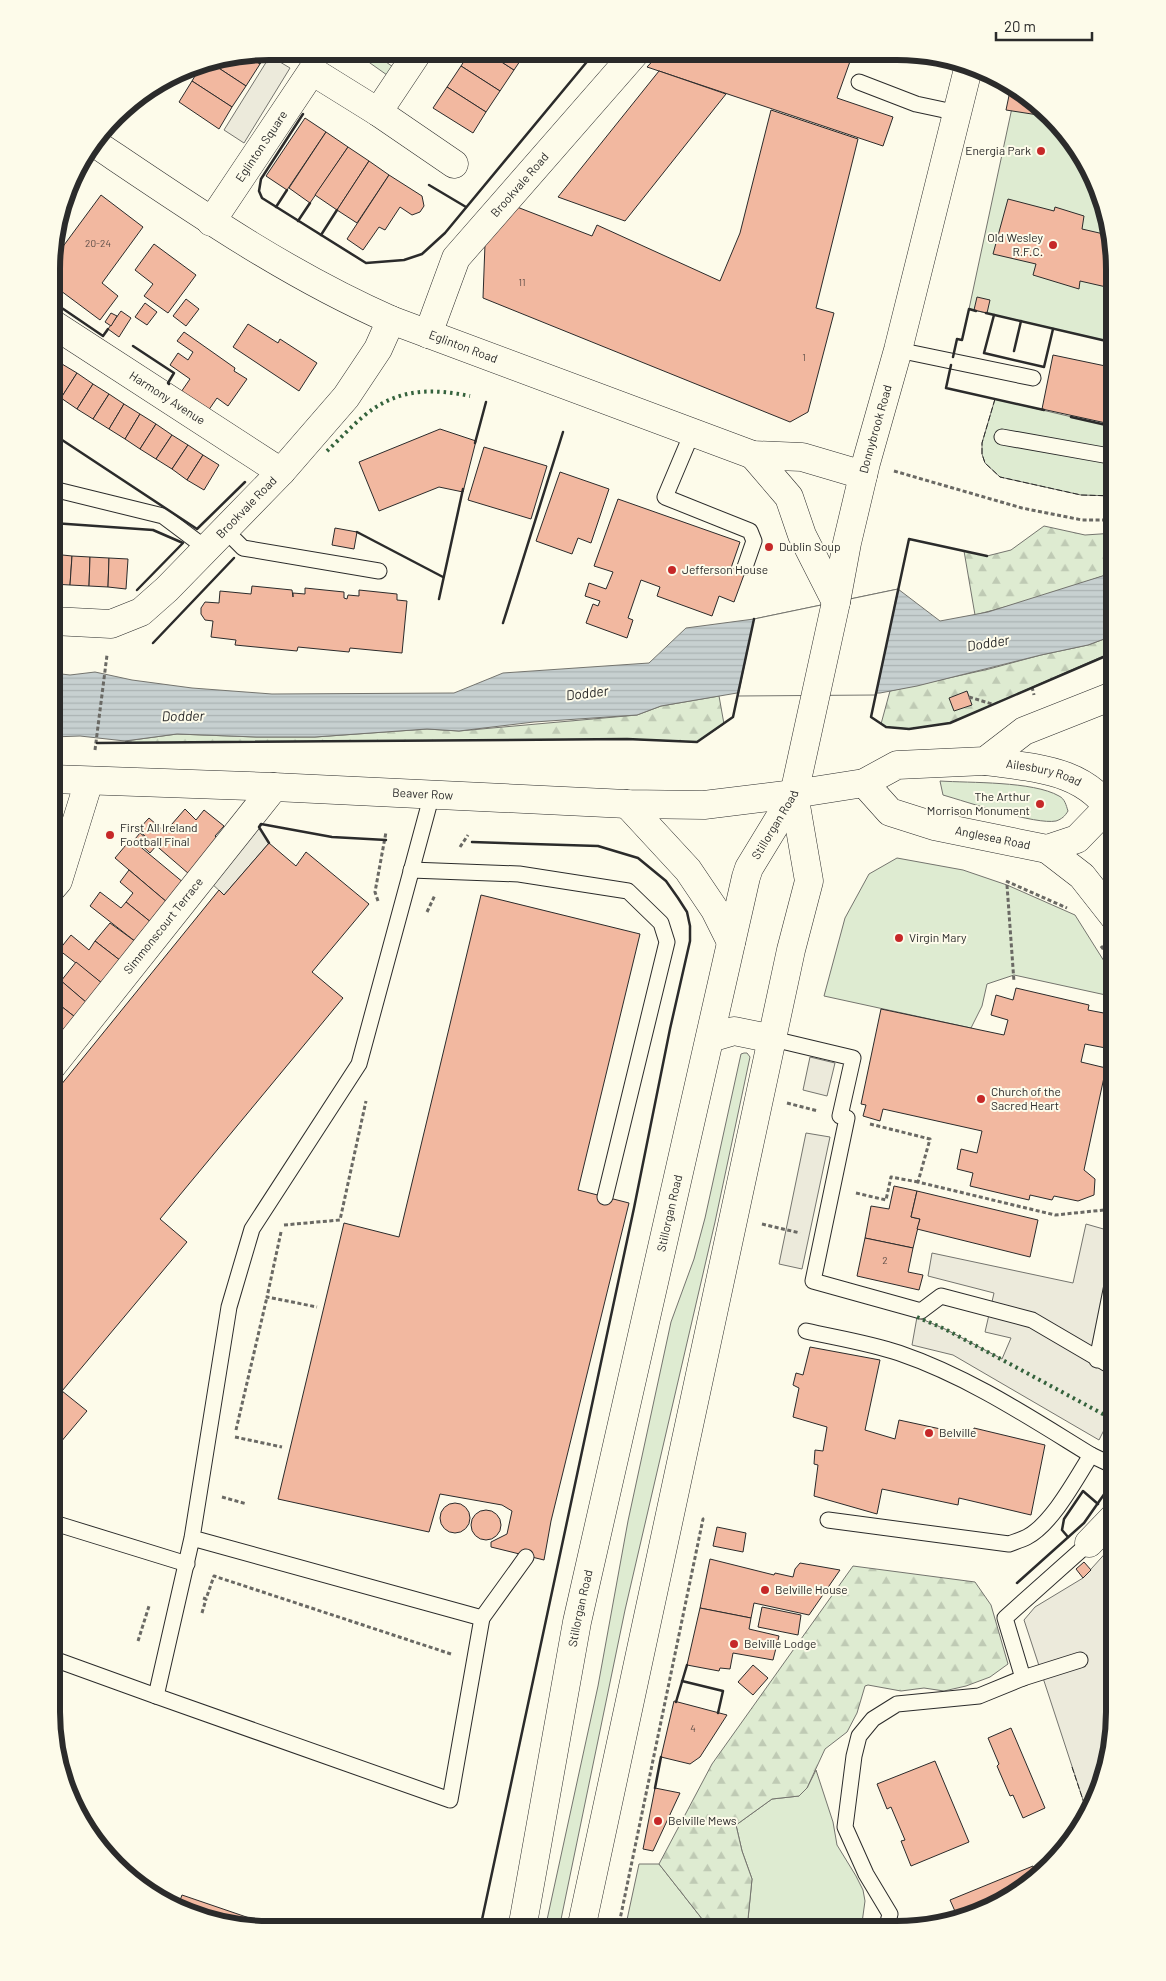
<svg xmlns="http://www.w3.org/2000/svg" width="1166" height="1981" font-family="Barlow,sans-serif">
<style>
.green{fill:#deebd1;stroke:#74746e}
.forest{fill:url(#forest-firs);stroke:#74746e}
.parking{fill:#eceadb;stroke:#74746e}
.water{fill:url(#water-rules);stroke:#74746e}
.pier{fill:#fdfbea;stroke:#74746e}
.building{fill:#f2b8a0;stroke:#2b2b2b}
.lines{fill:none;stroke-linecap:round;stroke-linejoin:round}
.lane-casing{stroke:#2b2b2b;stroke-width:17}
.street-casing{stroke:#2b2b2b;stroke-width:29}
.secondary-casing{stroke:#2b2b2b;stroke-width:29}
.path{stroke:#6a6964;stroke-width:3;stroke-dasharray:4 2.5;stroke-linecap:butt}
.lane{stroke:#fdfbea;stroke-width:15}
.street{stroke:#fdfbea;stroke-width:28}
.secondary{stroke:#fdfbea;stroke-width:28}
.hedge{stroke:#34623c;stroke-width:4;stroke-dasharray:2.5 4;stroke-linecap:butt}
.fence{stroke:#2b2b2b;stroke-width:1;stroke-dasharray:6 2.5;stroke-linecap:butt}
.wall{stroke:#2b2b2b;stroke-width:2.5}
.poi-dot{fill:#c62828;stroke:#fdfbea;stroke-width:2}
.labels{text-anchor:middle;stroke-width:4;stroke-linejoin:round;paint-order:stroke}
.number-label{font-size:10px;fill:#5d4e48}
.street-label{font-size:12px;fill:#2b2b2b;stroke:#fdfbea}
.poi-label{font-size:12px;fill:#2b2b2b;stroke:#fdfbea;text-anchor:start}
.water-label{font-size:14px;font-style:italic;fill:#2b2b2b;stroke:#fdfbea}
.rim{fill:none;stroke:#2b2b2b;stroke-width:6}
</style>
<defs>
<pattern id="forest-firs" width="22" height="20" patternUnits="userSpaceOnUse" patternTransform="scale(1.25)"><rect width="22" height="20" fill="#deebd1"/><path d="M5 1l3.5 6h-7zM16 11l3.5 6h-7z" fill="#bfcab4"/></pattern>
<pattern id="water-rules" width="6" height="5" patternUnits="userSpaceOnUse" patternTransform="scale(1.25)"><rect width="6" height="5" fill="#c7d0d0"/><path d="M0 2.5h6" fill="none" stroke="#abb3b3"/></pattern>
</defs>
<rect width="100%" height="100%" fill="#fdfbea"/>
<g class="green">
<polygon points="353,51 376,52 375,54 393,67 387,75"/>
<polygon points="1016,89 1030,96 1070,137 1098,186 1115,269 1115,343 969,309"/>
<polygon points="995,399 1115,427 1115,496 1081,495 1000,477 985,463 982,454 982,443"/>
<path d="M940 781C970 783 1033 781 1059 796 1065 799 1066 805 1068 811 1065 816 1062 819 1056 821 1036 825 967 802 943 795Z"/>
<polygon points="897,858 963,870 1007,885 1075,915 1109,969 1115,997 1014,975 987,984 982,1006 971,1028 824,996 845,918 869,874"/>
<polygon points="744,1053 747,1053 750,1057 715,1222 625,1610 559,1929 545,1929 598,1686 628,1521 671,1322 694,1259 705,1218 741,1054"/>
<polygon points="816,1770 833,1822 837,1845 856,1876 863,1890 865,1901 861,1930 747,1929 752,1879 742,1851 736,1825 772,1799 799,1796 807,1788"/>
<polygon points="639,1864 659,1864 710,1929 625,1929"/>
</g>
<g class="forest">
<polygon points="1044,526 1085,535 1115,533 1115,572 1031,600 975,615 964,551 987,556 1011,550"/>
<polygon points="1115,635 1115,651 950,723 909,729 886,727 881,724 890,691 989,669 1041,655 1088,645"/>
<polygon points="719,696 724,724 697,742 627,739 135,743 125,741 177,734 256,737 315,737 427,729 459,731 637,715 661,706"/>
<polygon points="853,1566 975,1582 991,1605 1008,1664 990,1677 966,1686 944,1691 924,1688 901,1691 868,1685 865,1686 857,1713 847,1732 825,1749 807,1788 799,1796 772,1799 736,1825 742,1851 752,1879 747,1929 710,1929 659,1864 712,1764"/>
</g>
<g class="parking">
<polygon points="270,56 290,68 244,143 224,130"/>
<polygon points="259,827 269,843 224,895 210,882"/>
<polygon points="810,1057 835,1063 827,1096 803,1090"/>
<polygon points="806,1133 830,1137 802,1269 779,1264"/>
<polygon points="1086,1224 1114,1232 1114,1420 1110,1418 1099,1440 953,1355 912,1345 917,1317 945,1329 1002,1359 1011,1338 985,1332 994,1293 928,1276 932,1253 1073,1283"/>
<polygon points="1110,1548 1114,1554 1114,1726 1103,1782 1087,1812 1024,1620 1035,1607 1083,1578"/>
</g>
<polygon class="water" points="1115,572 1115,635 1088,645 1041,655 917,686 880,693 737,693 661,706 637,715 534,722 459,731 427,729 315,737 256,737 177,734 125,741 80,736 52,737 53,673 70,675 95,672 132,680 192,688 272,694 454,693 503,673 649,663 686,628 754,619 898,589 940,621 988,612"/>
<polygon class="pier" points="898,589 876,695 738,696 754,619"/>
<g class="building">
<polygon points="268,52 260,64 247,56"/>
<polygon points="470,52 486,52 514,70 500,91 461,66"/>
<polygon points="486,52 526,52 514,70"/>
<polygon points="661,52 853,53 837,98 893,117 883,146 647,67"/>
<polygon points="247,56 260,64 246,86 211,63"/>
<polygon points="211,63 246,86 232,107 192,81 202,64"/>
<polygon points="461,66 500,91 486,112 447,87"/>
<polygon points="659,71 726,94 625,221 558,197"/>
<polygon points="192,81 232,107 219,129 179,102"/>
<polygon points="1011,86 1030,96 1051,117 1006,110"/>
<polygon points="447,87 486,112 473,133 433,108"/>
<polygon points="771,110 858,139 816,308 834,313 808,412 790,422 483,298 485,244 517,207 592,236 597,225 720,281 740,233"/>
<polygon points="305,118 326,132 287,190 266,176"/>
<polygon points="326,132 348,147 310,203 289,188"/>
<polygon points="348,147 369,161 337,210 315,195"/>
<polygon points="369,161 389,175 357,223 337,210"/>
<polygon points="389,175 422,196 424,206 420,212 412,215 400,207 385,230 379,227 363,250 347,239"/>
<polygon points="101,195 143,227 102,283 118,296 100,320 53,285 53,260"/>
<polygon points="1008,199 1054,211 1055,207 1084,216 1082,229 1108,235 1115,269 1115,289 1080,281 1079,289 1033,275 1036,264 993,254"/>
<polygon points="154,244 196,275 168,313 144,296 153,284 135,270"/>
<polygon points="977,297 990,300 987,313 974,310"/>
<polygon points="186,299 199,309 186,326 173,316"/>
<polygon points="145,303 157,312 147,325 135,317"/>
<polygon points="121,311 131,318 119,337 108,329"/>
<polygon points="111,313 117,316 111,326 105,322"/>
<polygon points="248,324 278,343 280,339 317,363 299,391 233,347"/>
<polygon points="184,332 235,368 234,371 247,379 228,406 217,398 208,411 181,392 190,379 170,365 178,353 188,360 193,352 177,341"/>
<polygon points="1053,355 1115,368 1115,425 1042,409"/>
<polygon points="53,358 62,364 53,377"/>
<polygon points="62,364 77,373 61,398 53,393 53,377"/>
<polygon points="77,373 93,384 77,409 61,398"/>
<polygon points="93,384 109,394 93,419 77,409"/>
<polygon points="109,394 124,404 109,429 93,419"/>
<polygon points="124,404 140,414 125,439 109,429"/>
<polygon points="140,414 156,424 140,449 125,439"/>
<polygon points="156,424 172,435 156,459 140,449"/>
<polygon points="440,429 476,441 463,492 439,487 379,511 359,462"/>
<polygon points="172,435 188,445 172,469 156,459"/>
<polygon points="188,445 203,455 187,480 172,469"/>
<polygon points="484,447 547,466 531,519 468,500"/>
<polygon points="203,455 219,465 204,490 187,480"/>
<polygon points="560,472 609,489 591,543 578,538 572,554 536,541"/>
<polygon points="618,499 740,542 731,568 745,572 734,602 719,596 712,616 657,596 660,587 641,580 628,618 633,620 627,638 586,623 593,604 598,606 600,601 585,596 589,583 606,589 613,572 594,566"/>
<polygon points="335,528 357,532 354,549 332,545"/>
<polygon points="53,554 72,556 70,585 53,584"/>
<polygon points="72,556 90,557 89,586 70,585"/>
<polygon points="90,557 109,558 108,587 89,586"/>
<polygon points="109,558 128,559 126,589 108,587"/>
<polygon points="252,586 292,590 293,597 293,593 305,594 305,588 344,592 344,598 347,599 348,595 359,596 359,590 397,594 397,600 407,601 402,653 350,648 349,652 298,647 297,651 235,645 236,640 211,637 213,621 205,620 201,614 201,608 205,602 219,603 220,591 251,594"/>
<polygon points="967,691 972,705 954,711 949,698"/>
<polygon points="185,809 196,820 204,810 224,826 215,836 218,839 189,874 138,830 149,818 165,832"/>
<polygon points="140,833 156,846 150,853 135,839"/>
<polygon points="131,839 184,883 168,903 115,858"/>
<polygon points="269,843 296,866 306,852 369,904 312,972 343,998 160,1219 187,1242 62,1391 87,1411 55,1449 52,1448 52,1096 219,890 224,895"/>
<polygon points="129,870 168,903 152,923 126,902 133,893 120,882"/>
<polygon points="100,892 121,908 126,902 152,923 136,942 90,906"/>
<polygon points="481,895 640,934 578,1190 629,1203 551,1521 544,1560 491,1547 491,1542 507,1534 512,1511 502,1505 440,1494 429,1532 278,1499 344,1223 399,1237"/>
<polygon points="110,923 136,942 121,961 95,941"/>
<polygon points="71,935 89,950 95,941 121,961 103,984 59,950"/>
<polygon points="76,962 103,984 87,1003 61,981"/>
<polygon points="52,973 87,1003 75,1017 52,999"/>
<polygon points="1016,988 1089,1005 1088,1010 1114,1015 1114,1030 1111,1049 1085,1044 1081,1062 1106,1068 1084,1170 1095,1179 1094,1195 1078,1201 1054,1196 1052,1200 1030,1195 1029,1200 970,1186 973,1173 957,1169 961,1149 977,1153 982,1131 883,1109 880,1121 863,1116 866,1105 861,1104 881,1009 1004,1035 1008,1020 991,1015 996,995 1013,1000"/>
<polygon points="52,999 75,1017 62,1033 52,1025"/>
<polygon points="52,1025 62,1033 52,1045"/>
<polygon points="894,1186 917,1191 911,1217 920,1219 913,1248 865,1238 871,1206 889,1209"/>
<polygon points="917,1191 1038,1220 1030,1257 917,1229 920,1219 911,1217"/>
<polygon points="865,1238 913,1248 908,1272 923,1275 919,1290 857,1276"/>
<polygon points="810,1347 880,1360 865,1430 895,1439 899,1420 973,1436 974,1428 1045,1445 1031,1515 959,1498 958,1505 882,1489 877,1514 814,1496 818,1465 814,1464 815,1450 823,1451 827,1427 793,1417 799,1388 793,1385 796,1373 803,1375"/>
<circle cx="455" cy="1518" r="15"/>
<circle cx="486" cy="1525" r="15"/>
<polygon points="717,1527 746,1533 743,1552 713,1546"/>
<polygon points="710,1559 774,1575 775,1573 793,1577 795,1569 800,1563 840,1570 809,1615 754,1603 751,1618 700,1608"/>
<polygon points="1084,1562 1091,1570 1083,1578 1076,1569"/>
<polygon points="762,1607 801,1615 798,1635 758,1627"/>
<polygon points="700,1608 751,1618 749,1629 779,1636 773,1660 733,1653 730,1669 720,1668 719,1671 687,1665"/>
<polygon points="753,1665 768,1678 753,1695 738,1682"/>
<polygon points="674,1701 727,1715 700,1757 690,1764 661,1757"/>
<polygon points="1011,1728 1045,1808 1023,1818 1013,1795 1010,1796 997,1766 999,1764 988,1738"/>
<polygon points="935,1761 969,1842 911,1866 901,1841 905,1840 891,1807 887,1809 877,1784"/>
<polygon points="655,1788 680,1793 653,1851 643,1849"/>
<polygon points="1033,1866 1038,1876 1029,1885 980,1913 958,1918 950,1900"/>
<polygon points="182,1895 264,1923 262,1928 241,1928 186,1913 177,1908"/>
</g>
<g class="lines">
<defs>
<g id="lane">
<polyline points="859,82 916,104 958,113"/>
<polyline points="898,350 1033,378"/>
<polyline points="692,433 665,497 750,531 754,541 745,567"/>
<polyline points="1002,437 1115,457"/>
<polyline points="53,489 163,516 207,549"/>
<polyline points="225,530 243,548 379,571"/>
<polyline points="411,870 519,874 628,891 661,923 667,942 605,1197"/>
<polyline points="773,1039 853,1058 840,1116 847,1118 813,1281 921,1311 941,1296 1032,1320 1114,1368"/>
<path d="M806 1331C837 1338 869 1343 899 1353 969 1377 1029 1417 1091 1455"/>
<polyline points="1097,1360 1114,1275"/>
<path d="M828 1520 1009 1544C1014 1542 1021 1540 1027 1537 1052 1524 1076 1479 1091 1455L1114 1466"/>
<polyline points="51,1522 187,1564"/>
<polyline points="192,1538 482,1618 450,1800 156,1696 192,1538 229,1307 252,1229 359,1064 432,794"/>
<polyline points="482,1618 526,1557"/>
<polyline points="51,1658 156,1696"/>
<polyline points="1023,1678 1005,1618 1089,1543"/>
<polyline points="886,1930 890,1914 866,1874 845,1827 854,1756 859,1736 873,1719 897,1704 979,1696 1023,1678 1080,1660"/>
</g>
<g id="street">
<polyline points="378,112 418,52"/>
<path id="s1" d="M211 222 312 71 378 112 454 164"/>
<path id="s2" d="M53 324 281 472"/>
<path id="s3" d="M428 334 456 258 636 52"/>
<path id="s4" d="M53 621 111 624 141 612 167 589 281 472 346 397 378 349 391 320"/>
<polyline points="52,888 58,881 89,781"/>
<path id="s5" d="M52 1066 274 787"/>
<polyline points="1089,1543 1114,1517"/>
</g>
<g id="secondary">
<path id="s6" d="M96 144C191 208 286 274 391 320L753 455 802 457 863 475"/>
<polyline points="753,455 789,497 802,535 836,602"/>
<path id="s7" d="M985 761C1035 768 1088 769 1115 818"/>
<path id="s8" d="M52 779 274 787 627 804 704 805 794 794 864 783 897 765 985 761 1024 731 1115 695"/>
<path id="s9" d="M864 783 890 812 934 826 1047 849 1077 839 1108 807 1115 796"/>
<polyline points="627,804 688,870 715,910 731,942"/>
<polyline points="1047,849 1082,876 1115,918"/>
<polyline points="710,1038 734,1031 773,1039"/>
<path id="s10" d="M522 1929 577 1622 746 877 749 868 794 794 836 602 847 543 866 463 898 350 969 65"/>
<polyline points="581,1929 791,950 809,881 794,794"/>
</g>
</defs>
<use href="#lane" class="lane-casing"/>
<use href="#street" class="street-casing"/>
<use href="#secondary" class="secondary-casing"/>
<g class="path">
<polyline points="894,471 1022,508 1082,520 1115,520"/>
<polyline points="1032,687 1034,695"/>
<polyline points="969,697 992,704"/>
<polyline points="95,750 107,655"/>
<polyline points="460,847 468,835"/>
<polyline points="1006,881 1067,908"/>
<polyline points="1007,885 1014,982"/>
<polyline points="378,901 375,892 386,832"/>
<polyline points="427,912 435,895"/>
<polyline points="1101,946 1112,961 1115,972"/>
<polyline points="787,1103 818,1111"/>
<polyline points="870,1124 930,1139 918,1182 1055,1215 1114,1209"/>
<polyline points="856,1193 886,1200 891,1177 918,1182"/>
<polyline points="762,1224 800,1233"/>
<polyline points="284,1225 340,1220 366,1101"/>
<polyline points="281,1232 267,1297 317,1307"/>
<polyline points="236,1430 267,1297"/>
<polyline points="235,1437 282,1447"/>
<polyline points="222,1497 247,1504"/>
<polyline points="203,1598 206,1599 214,1576 451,1654"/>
<polyline points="202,1613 206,1599"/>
<polyline points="138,1641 149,1606"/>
<polyline points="618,1929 703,1519 701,1517"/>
</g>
<use href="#lane" class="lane"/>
<use href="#street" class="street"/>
<use href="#secondary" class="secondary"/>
<g class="hedge">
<path d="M327 451C341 438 358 419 373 409 404 388 435 389 470 396"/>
<polyline points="917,1317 945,1329 1114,1420"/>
</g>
<g class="fence">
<polyline points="995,399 982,443 982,454 985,463 1000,477 1081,495 1115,496"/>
<polyline points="1111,534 1115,533"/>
<polyline points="1072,1767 1087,1812"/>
</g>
<g class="wall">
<polyline points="303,114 261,179 259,191 262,198 366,263 404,260 422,254 445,233 595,52"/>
<polyline points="429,185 466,207"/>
<polyline points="276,207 287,190"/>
<polyline points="298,221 310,203"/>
<polyline points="321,235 337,210"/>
<polyline points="53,302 103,336 108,329"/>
<polyline points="986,313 1115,343"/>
<polyline points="994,315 984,353 1044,367 1053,329"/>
<polyline points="133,346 174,373 168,383 169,384"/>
<polyline points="1014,351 1021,321"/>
<polyline points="953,357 957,339 962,340 969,309 976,311"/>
<polyline points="951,365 946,388 1044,410"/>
<polyline points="1071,417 1115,427"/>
<polyline points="53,434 197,529 245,482"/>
<polyline points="475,443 486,402"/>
<polyline points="53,523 153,530 183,543 137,590"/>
<polyline points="357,532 443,577"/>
<polyline points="987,556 909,539 871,717 886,727 909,729 950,723 1115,652"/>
<polyline points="439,599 463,489"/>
<polyline points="503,623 563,432"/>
<polyline points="153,643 234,558"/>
<polyline points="97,743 627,739 697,742 733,717 754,619"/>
<polyline points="472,842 598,846 638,858 666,881 678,898 687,912 690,926 690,941 670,1029 634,1208 480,1929"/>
<polyline points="269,843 259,827 261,824 332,837 386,840"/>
<polyline points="1068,1537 1062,1530 1064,1519 1083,1491 1098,1504"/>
<polyline points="1114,1554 1110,1548 1114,1544"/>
<polyline points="1017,1583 1084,1523 1112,1483"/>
<polyline points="682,1681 723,1691 718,1713"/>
<polyline points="676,1702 687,1665"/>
<polyline points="655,1788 661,1757"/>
</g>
</g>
<g class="poi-dot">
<circle cx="1041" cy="151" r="5"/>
<circle cx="1053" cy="245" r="5"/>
<circle cx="769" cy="547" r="5"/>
<circle cx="672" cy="570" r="5"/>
<circle cx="1040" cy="804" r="5"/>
<circle cx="110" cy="835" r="5"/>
<circle cx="899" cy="938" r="5"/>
<circle cx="981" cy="1099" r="5"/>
<circle cx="929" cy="1433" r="5"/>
<circle cx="765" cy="1590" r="5"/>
<circle cx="734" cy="1644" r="5"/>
<circle cx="658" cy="1821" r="5"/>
</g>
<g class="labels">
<g class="number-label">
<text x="98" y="247">20-24</text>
<text x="522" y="286">11</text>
<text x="804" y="361">1</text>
<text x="885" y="1264">2</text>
<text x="693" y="1732">4</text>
</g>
<g class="street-label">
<text dy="4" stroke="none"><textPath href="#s1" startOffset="91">Eglinton Square</textPath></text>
<text dy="4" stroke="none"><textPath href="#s3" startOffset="178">Brookvale Road</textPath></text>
<text dy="4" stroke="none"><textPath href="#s6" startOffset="421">Eglinton Road</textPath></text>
<text dy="4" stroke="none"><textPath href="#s2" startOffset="136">Harmony Avenue</textPath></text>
<text dy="4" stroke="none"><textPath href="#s10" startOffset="1546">Donnybrook Road</textPath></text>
<text dy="4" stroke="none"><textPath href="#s4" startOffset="239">Brookvale Road</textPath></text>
<text dy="4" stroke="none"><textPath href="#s7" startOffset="60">Ailesbury Road</textPath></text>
<text dy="4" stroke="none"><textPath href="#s8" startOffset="371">Beaver Row</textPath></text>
<text dy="4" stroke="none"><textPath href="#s10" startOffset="1136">Stillorgan Road</textPath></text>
<text dy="4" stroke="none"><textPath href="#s9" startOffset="145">Anglesea Road</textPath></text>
<text dy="4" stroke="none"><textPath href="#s5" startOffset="179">Simmonscourt Terrace</textPath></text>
<text dy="4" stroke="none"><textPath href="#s10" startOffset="731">Stillorgan Road</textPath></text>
<text dy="4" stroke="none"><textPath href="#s10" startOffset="326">Stillorgan Road</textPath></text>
</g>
<g class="poi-label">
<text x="1031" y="155" text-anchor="end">Energia Park</text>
<text x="1043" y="242" text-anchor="end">Old Wesley<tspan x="1043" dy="14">R.F.C.</tspan></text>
<text x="779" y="551">Dublin Soup</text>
<text x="682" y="574">Jefferson House</text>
<text x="1030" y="801" text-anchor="end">The Arthur<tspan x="1030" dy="14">Morrison Monument</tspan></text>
<text x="120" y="832">First All Ireland<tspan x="120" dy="14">Football Final</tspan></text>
<text x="909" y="942">Virgin Mary</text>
<text x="991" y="1096">Church of the<tspan x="991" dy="14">Sacred Heart</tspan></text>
<text x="939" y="1437">Belville</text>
<text x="775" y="1594">Belville House</text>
<text x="744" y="1648">Belville Lodge</text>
<text x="668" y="1825">Belville Mews</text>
</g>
<g class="water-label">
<text transform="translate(988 643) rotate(-9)" y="5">Dodder</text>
<text transform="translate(587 693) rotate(-7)" y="5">Dodder</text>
<text transform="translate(183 716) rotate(-1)" y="5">Dodder</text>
</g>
</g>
<path d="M0 0H1166V1981H0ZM269 60H897A209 209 0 0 1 1106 269V1712A209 209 0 0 1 897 1921H269A209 209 0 0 1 60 1712V269A209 209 0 0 1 269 60Z" fill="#fdfbea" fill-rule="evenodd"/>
<path class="rim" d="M269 60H897A209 209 0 0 1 1106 269V1712A209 209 0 0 1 897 1921H269A209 209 0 0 1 60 1712V269A209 209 0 0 1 269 60Z"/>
<path d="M996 32v8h96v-8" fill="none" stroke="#2b2b2b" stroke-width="2.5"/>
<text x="1004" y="32" font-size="15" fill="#2b2b2b" stroke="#fdfbea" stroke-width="4" paint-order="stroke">20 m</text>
</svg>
